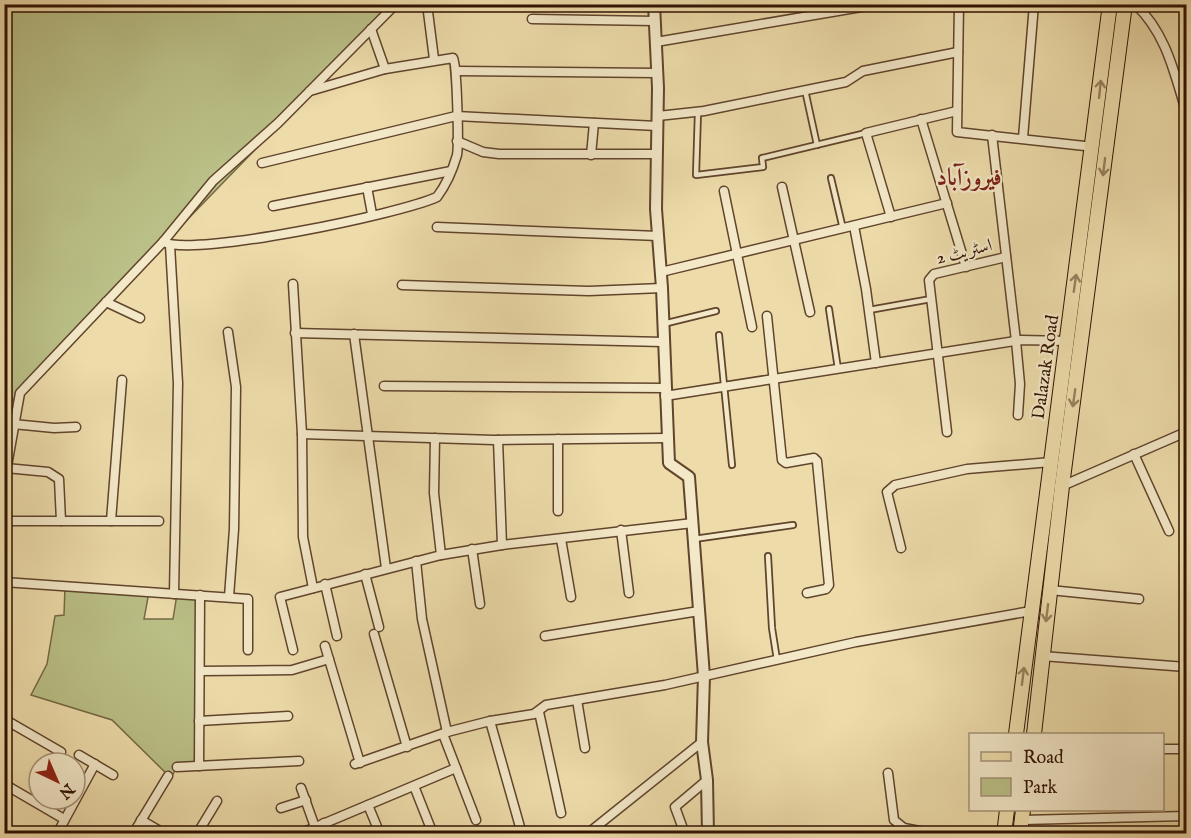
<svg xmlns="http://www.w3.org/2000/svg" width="1191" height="838" font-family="'IM FELL English',Amiri,serif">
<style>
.green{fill:#bac087;stroke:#766944;stroke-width:1.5}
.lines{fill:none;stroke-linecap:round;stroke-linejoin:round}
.service-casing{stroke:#60442c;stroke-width:8}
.minor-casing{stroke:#60442c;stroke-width:11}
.tertiary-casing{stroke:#60442c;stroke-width:14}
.primary-casing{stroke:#311202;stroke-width:16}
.service{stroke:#f3e8c8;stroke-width:4.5}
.minor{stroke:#f3e8c8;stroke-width:8}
.tertiary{stroke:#f3e8c8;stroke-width:10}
.primary{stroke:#eddcaa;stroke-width:14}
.oneway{stroke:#98815e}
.labels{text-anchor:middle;stroke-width:4.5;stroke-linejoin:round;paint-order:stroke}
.street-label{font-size:18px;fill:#311202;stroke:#f3e8c8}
.district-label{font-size:24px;font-weight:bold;fill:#7a1f14;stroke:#f3e8c8}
</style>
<rect width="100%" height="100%" fill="#eddcaa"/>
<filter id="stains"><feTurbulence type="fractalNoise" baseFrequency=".00333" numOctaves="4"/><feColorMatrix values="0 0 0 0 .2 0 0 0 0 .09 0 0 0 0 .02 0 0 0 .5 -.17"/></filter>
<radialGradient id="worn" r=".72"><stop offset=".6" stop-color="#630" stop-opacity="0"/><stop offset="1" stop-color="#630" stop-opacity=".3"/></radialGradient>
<g class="green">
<polygon points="5,5 395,5 5,408"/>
<polygon points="65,586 149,592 144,619 173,619 177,594 200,598 199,766 177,767 171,778 112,720 31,695 47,664 55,616 64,615"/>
</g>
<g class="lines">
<defs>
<g id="service">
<polyline points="805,90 817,145"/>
<polyline points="698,112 696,175 763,167 762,158 866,133"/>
<polyline points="831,178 843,229"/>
<polyline points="829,309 838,369"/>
<polyline points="869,310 931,299"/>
<polyline points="663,324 716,311"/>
<polyline points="719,335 732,465"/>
<polyline points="694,539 793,525"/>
<polyline points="768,556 772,628 777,660"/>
</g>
<g id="minor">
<polyline points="427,4 434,59"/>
<polyline points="959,4 957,132 1094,147"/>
<path d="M1135 4C1166 33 1174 72 1186 111"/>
<polyline points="1186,4 1186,7"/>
<polyline points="532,19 655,21"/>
<polyline points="371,29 385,69"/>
<polyline points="656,42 879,4"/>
<polyline points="457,71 657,73"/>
<polyline points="658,116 704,111 846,82 863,71 958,52"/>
<polyline points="921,119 966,267"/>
<polyline points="992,135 1016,341 1020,384 1018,415"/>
<polyline points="1023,138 1034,4"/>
<polyline points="457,141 483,152 499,154 657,154"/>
<polyline points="591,155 594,123"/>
<polyline points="262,163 456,116 657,126"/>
<polyline points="367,187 372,214"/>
<polyline points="782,187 810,312"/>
<polyline points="724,191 752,327"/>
<polyline points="273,206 451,171"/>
<polyline points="891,217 866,133 957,111"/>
<polyline points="854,226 866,289 876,363"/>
<polyline points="437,227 658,236"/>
<path d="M163 242C194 257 400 214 437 197 446 185 453 169 457 155 459 145 457 63 453 58L385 69 310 91"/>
<polyline points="170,245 178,383 174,594"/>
<polyline points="661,272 947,203"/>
<polyline points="293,284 302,434 303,537 313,588"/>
<polyline points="402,285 589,291 662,288"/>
<polyline points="106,302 140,318"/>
<polyline points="767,316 782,460 786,463 814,458 817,461 829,585 826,589 807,593"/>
<polyline points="228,332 236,387 234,529 229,597"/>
<polyline points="295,333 663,342"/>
<polyline points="354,334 386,568"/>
<polyline points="384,386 665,388"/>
<polyline points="665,396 1021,340 1067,341"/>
<polyline points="13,424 54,428 76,427"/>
<polyline points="947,432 929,280 934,274 1006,257"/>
<polyline points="302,434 494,440 668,438"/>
<polyline points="435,438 434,493 441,555"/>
<polyline points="498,440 502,545"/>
<polyline points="1134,454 1169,531"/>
<polyline points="6,468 48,472 59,479 61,521"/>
<polyline points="4,483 20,393 163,242 213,181 278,123 396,4"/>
<polyline points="1062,486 1186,432"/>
<polyline points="558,511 558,439"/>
<polyline points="4,521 159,521"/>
<polyline points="111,521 122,380"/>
<polyline points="621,530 629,593"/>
<polyline points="561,539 571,597"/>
<polyline points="901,548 887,492 895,485 967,469 1051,462"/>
<polyline points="472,549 480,604"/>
<polyline points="416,561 422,619 447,732"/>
<polyline points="365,574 379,627"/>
<polyline points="4,582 248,599 248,650"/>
<polyline points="325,584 337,636"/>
<polyline points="1050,590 1139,599"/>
<polyline points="374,634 407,747"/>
<polyline points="545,636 699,611"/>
<polyline points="325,646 360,763"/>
<polyline points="293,650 280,597 441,555 502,545 693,523"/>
<polyline points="1042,656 1186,667"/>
<polyline points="200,671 292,670 329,659"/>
<polyline points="577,700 585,748"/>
<polyline points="539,712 561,813"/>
<polyline points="4,719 61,752"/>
<polyline points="199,721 288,716"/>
<polyline points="490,721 522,834"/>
<polyline points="443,734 476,820"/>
<polyline points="1162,749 1186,749"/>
<polyline points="79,755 113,775"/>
<polyline points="355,764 447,732 490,721 534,714 546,705 665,685 856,642 1031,611"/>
<polyline points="199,766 200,595"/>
<polyline points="177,767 299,761"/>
<polyline points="888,773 894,820 904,828 935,834"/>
<polyline points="4,784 64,819"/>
<polyline points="414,786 433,834"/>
<polyline points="301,788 315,827"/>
<polyline points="368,805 380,834"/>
<polyline points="281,808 306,800"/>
<polyline points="141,820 165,834"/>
<polyline points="1022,820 1186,816"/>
<polyline points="324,823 329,834"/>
<polyline points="57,834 95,764"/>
<polyline points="133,834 168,776"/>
<polyline points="197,834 217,801"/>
<polyline points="299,834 456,768"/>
<polyline points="587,834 702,742"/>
<polyline points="676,834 682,826 675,807 707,780"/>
</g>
<polyline id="tertiary" points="654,4 658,88 656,209 662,288 669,463 689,477 704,676 702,742 707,780 708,834"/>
<g id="primary">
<polyline points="1016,734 1110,4"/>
<polyline points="1034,734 1062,486 1125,4"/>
<polyline points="1004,834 1007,810"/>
<polyline points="1020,834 1023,810"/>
</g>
</defs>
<use href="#service" class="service-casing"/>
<use href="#minor" class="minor-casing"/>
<use href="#tertiary" class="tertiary-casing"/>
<use href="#primary" class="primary-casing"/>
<use href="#service" class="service"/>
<use href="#minor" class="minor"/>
<use href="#tertiary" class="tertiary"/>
<use href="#primary" class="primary"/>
</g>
<defs><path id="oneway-shaft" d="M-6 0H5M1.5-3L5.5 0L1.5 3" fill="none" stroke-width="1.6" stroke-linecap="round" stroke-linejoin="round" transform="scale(1.5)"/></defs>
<g class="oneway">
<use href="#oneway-shaft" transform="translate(1100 89) rotate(-84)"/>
<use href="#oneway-shaft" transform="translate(1104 167) rotate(97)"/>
<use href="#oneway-shaft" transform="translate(1075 283) rotate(-82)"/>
<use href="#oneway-shaft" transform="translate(1074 398) rotate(98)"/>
<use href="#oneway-shaft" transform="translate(1047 613) rotate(97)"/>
<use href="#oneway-shaft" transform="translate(1023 676) rotate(-83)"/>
</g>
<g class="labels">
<g class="street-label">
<text transform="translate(964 251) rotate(-14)" y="6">اسٹریٹ 2</text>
<text transform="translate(1045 367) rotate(-82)" y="6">Dalazak Road</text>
</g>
<g class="district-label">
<text x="969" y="185">فیروزآباد</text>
</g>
</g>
<rect width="1191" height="838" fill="none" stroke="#eddcaa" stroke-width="24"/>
<rect x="6" y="6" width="1179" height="826" fill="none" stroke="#311202" stroke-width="3"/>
<rect x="12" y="12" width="1167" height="814" fill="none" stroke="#311202" stroke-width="1.5"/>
<rect x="969" y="733" width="195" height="78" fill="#f3e8c8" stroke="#a59279" stroke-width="1.5"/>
<rect x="981" y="752" width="30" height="9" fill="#eddcaa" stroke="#a59279" stroke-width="1.5"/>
<text x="1023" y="763" font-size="18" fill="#311202">Road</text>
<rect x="981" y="778" width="30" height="18" fill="#bac087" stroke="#a59279" stroke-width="1.5"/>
<text x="1023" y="793" font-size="18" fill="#311202">Park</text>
<g transform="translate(57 781) rotate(136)"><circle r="28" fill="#f3e8c8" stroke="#a59279" stroke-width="1.5"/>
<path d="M0-4.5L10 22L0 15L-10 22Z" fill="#8f2418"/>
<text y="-9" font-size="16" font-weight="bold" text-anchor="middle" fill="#311202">N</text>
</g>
<rect width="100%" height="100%" filter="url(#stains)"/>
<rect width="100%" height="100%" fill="url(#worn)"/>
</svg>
